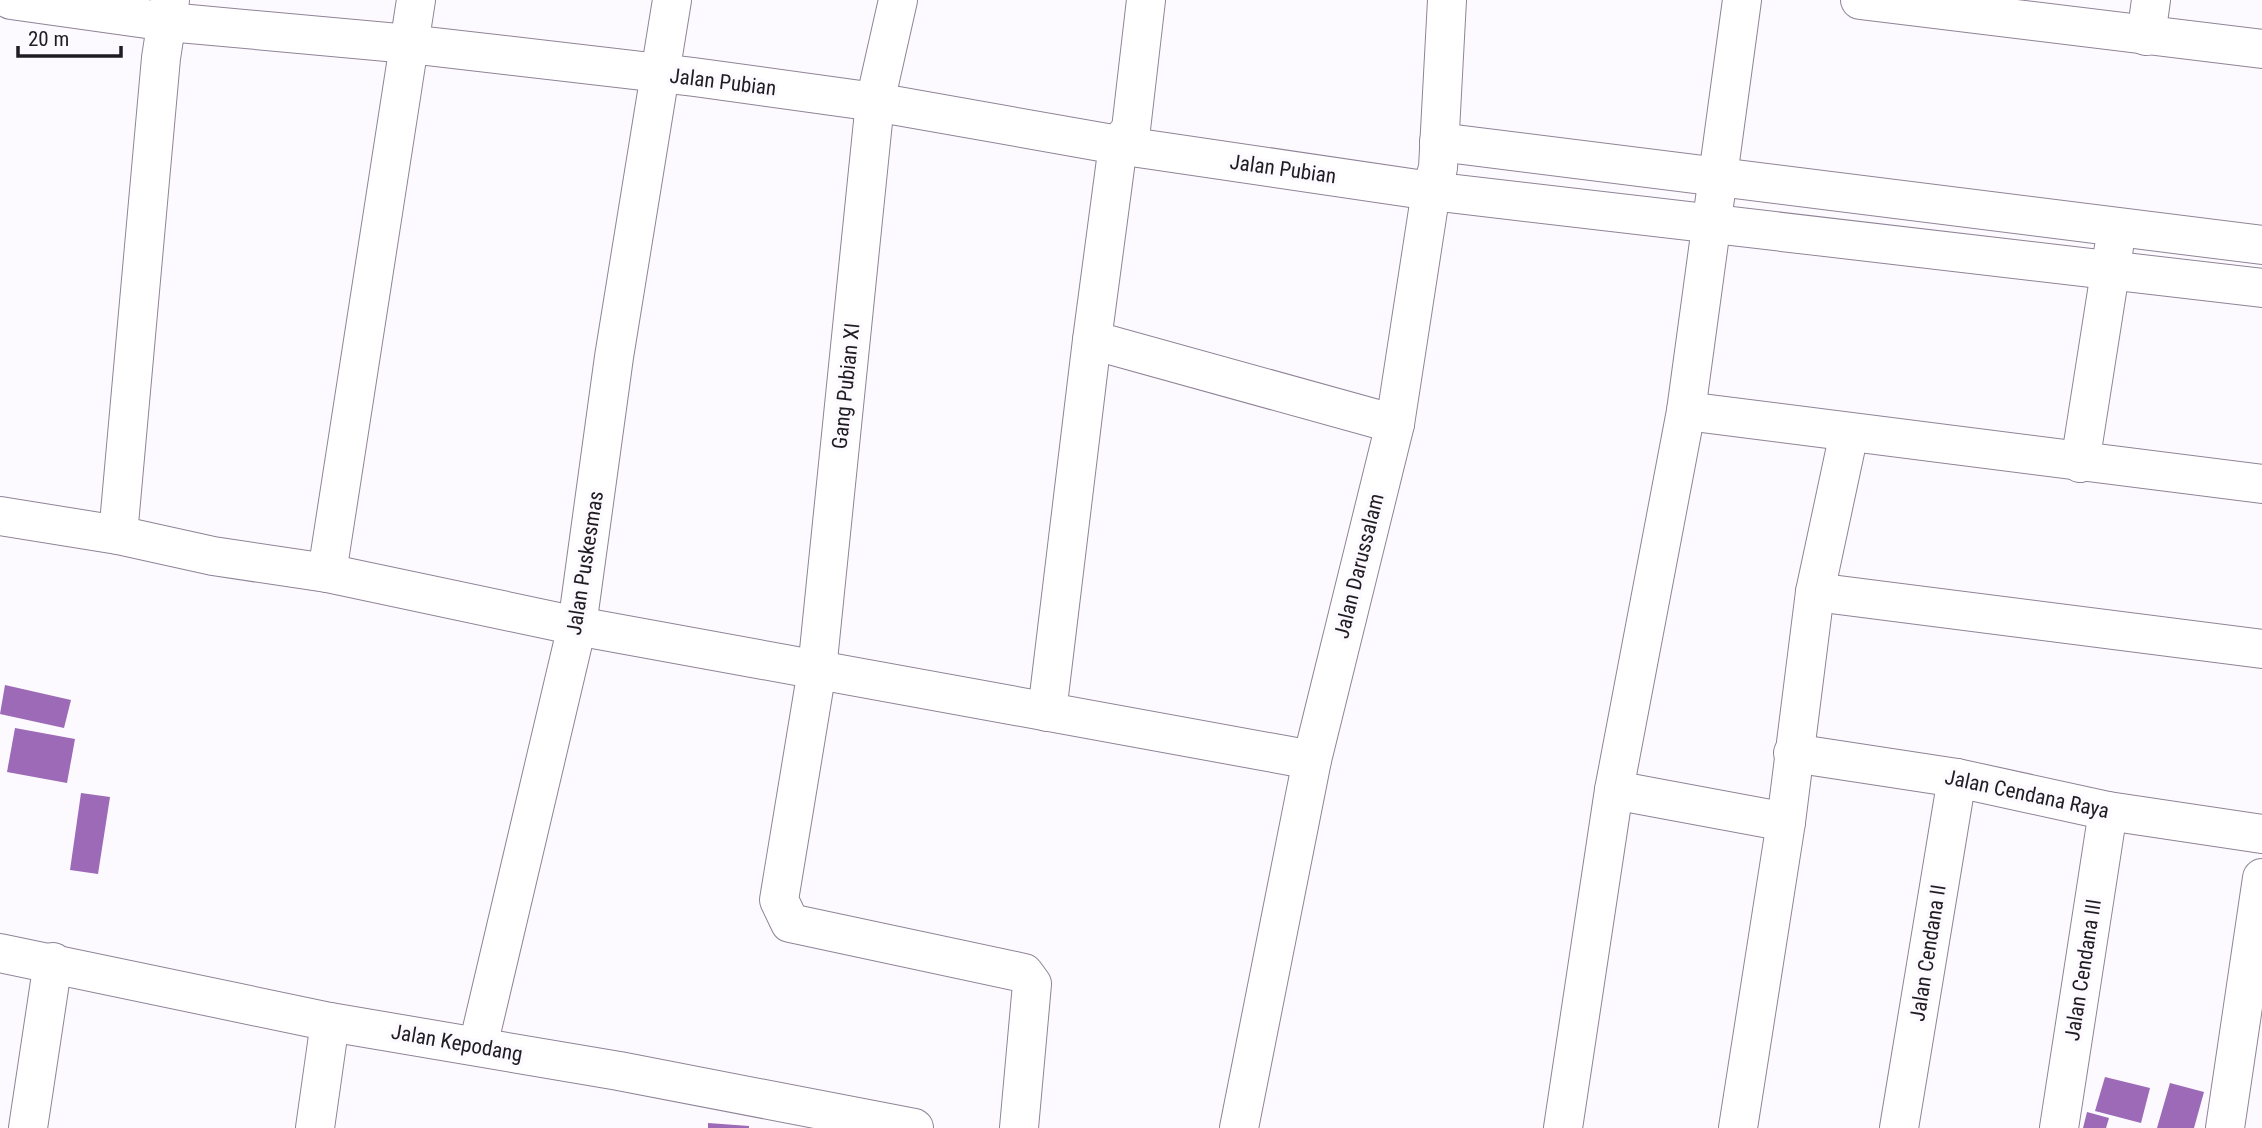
<svg xmlns="http://www.w3.org/2000/svg" width="2262" height="1128" font-family="'Roboto Condensed',sans-serif">
<style>
.building{fill:#9c6ab6}
.lines{fill:none;stroke-linecap:round;stroke-linejoin:round}
.minor-casing{stroke:#908397;stroke-width:40}
.minor{stroke:#fff;stroke-width:38}
.labels{text-anchor:middle;stroke-width:7;stroke-linejoin:round;paint-order:stroke}
.street-label{font-size:21px;fill:#201c23;stroke:#fcfafe}
</style>
<rect width="100%" height="100%" fill="#fcfafe"/>
<g class="building">
<polygon points="5,685 71,700 64,728 0,714"/>
<polygon points="15,728 75,739 67,783 7,772"/>
<polygon points="81,793 110,797 98,874 70,870"/>
<polygon points="2105,1077 2150,1088 2141,1123 2095,1111"/>
<polygon points="2170,1083 2204,1092 2194,1128 2157,1128"/>
<polygon points="2087,1112 2109,1118 2106,1128 2083,1128"/>
<polygon points="708,1123 749,1126 749,1128 708,1128"/>
</g>
<g class="lines">
<defs>
<g id="minor">
<polyline points="11,0 168,22 409,44 694,77 875,102 1118,145 1431,191 2262,288"/>
<polyline points="170,0 161,58 118,535 213,556 327,573 577,626 1312,760"/>
<polyline points="898,0 875,102 817,670 779,900 790,923 1024,973 1032,984 1019,1128"/>
<polyline points="1146,0 1131,129 1118,145 1092,340 1395,424"/>
<polyline points="1860,0 2262,49"/>
<polyline points="2146,36 2151,0"/>
<polyline points="1439,142 2262,245"/>
<polyline points="1686,411 2262,484"/>
<polyline points="2080,463 2114,247"/>
<polyline points="0,516 118,535"/>
<polyline points="327,573 416,0"/>
<polyline points="1815,592 2262,649"/>
<polyline points="1047,712 1092,340"/>
<polyline points="1793,753 1957,778 2108,811 2262,834"/>
<polyline points="1614,790 1786,822"/>
<polyline points="0,953 330,1022 619,1071 914,1128"/>
<polyline points="478,1046 577,626 614,357 672,0"/>
<polyline points="28,1128 53,962"/>
<polyline points="315,1128 330,1022"/>
<polyline points="1239,1128 1312,760 1395,424 1431,191 1438,168 1447,0"/>
<polyline points="1563,1128 1614,790 1686,411 1742,0"/>
<polyline points="1738,1128 1786,822 1815,592 1849,433"/>
<polyline points="1899,1128 1957,778"/>
<polyline points="2059,1128 2108,811"/>
<polyline points="2225,1128 2262,878"/>
</g>
</defs>
<use href="#minor" class="minor-casing"/>
<use href="#minor" class="minor"/>
</g>
<g class="labels">
<g class="street-label">
<text transform="translate(723 82) rotate(7)" y="7">Jalan Pubian</text>
<text transform="translate(1283 169) rotate(8)" y="7">Jalan Pubian</text>
<text transform="translate(846 386) rotate(-84)" y="7">Gang Pubian XI</text>
<text transform="translate(585 563) rotate(-81)" y="7">Jalan Puskesmas</text>
<text transform="translate(1359 566) rotate(-76)" y="7">Jalan Darussalam</text>
<text transform="translate(2027 794) rotate(12)" y="7">Jalan Cendana Raya</text>
<text transform="translate(1928 953) rotate(-81)" y="7">Jalan Cendana II</text>
<text transform="translate(2083 970) rotate(-81)" y="7">Jalan Cendana III</text>
<text transform="translate(457 1043) rotate(10)" y="7">Jalan Kepodang</text>
</g>
</g>
<path d="M18 46v10h103v-10" fill="none" stroke="#201c23" stroke-width="3.5"/>
<text x="28" y="46" font-size="21" fill="#201c23" stroke="#fcfafe" stroke-width="5" paint-order="stroke">20 m</text>
</svg>
